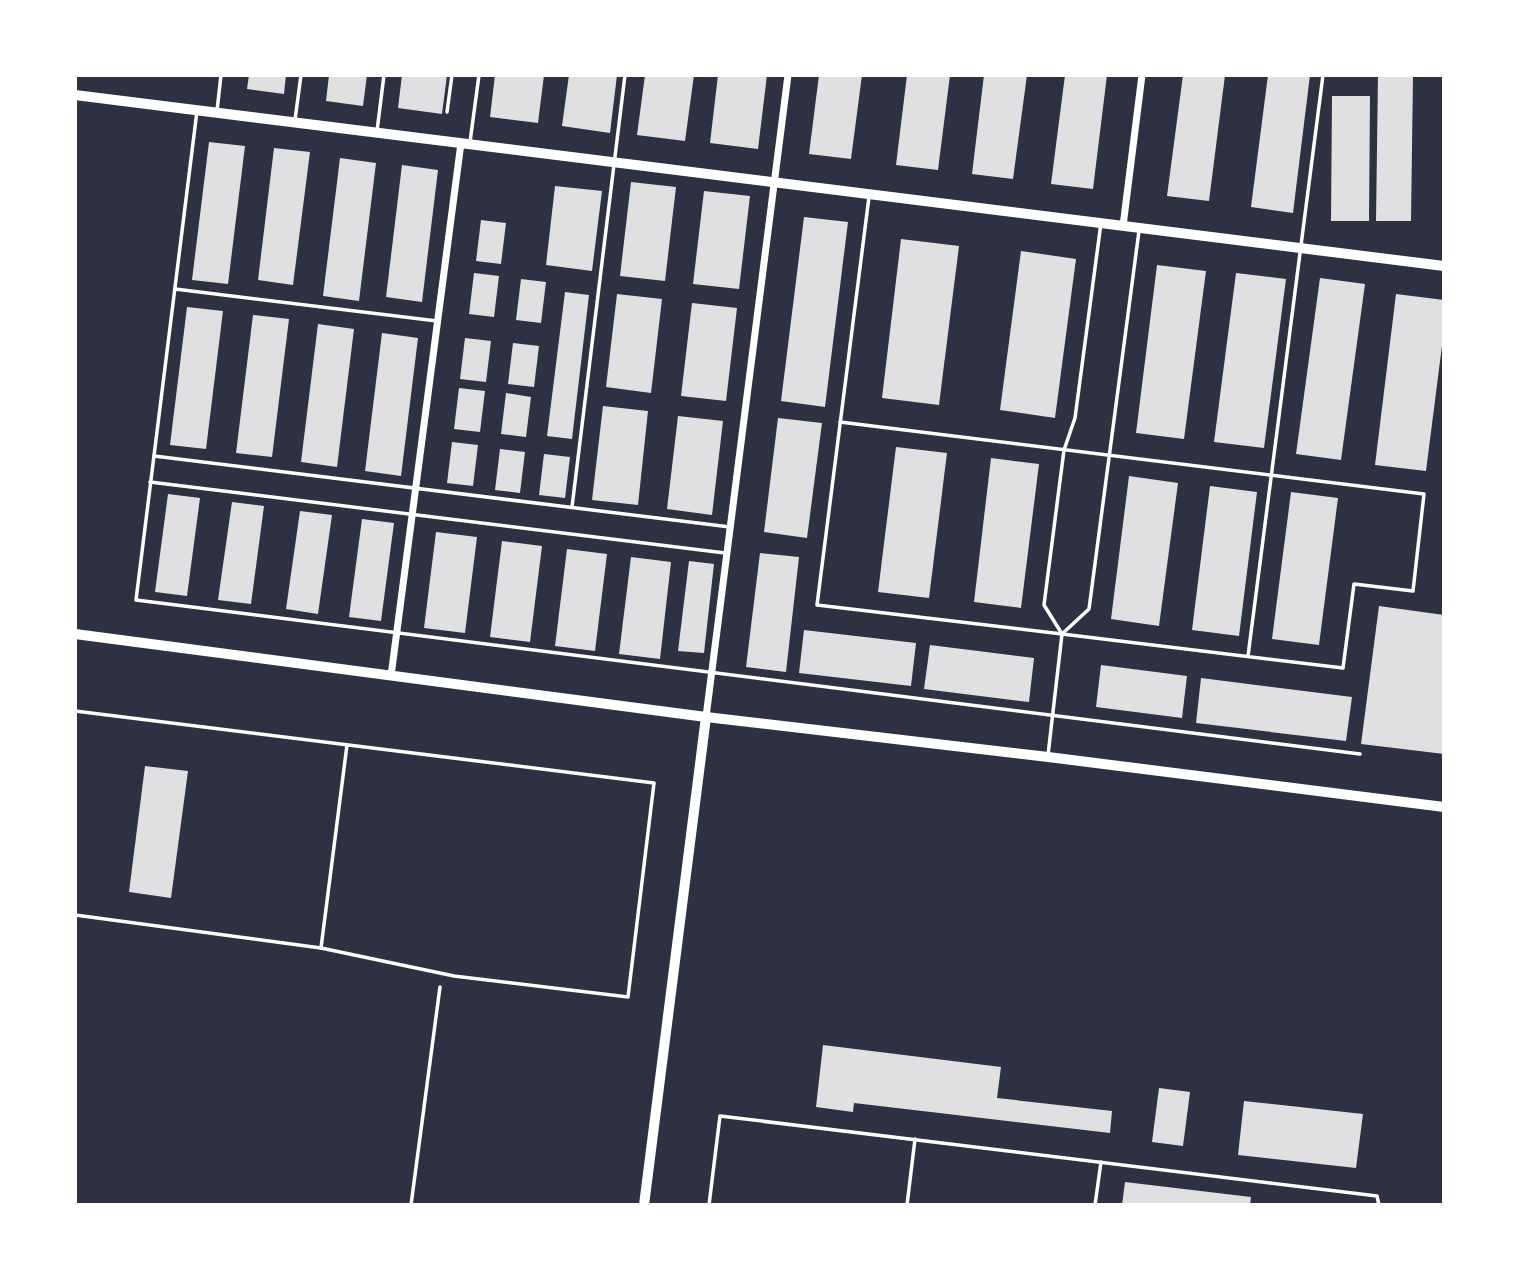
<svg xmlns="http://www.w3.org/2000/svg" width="1519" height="1280" font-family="'Public Sans',sans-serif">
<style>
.building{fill:#e0e0e3}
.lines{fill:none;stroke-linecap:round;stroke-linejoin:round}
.service{stroke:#fff;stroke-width:3.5}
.minor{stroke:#fff;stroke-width:7}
.tertiary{stroke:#fff;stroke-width:10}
</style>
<rect width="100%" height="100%" fill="#2d3142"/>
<g class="building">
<polygon points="249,75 286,75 284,94 247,89"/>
<polygon points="329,75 367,75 363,106 326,101"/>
<polygon points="402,75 447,75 442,114 398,108"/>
<polygon points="495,75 544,75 538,123 490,117"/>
<polygon points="569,75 617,75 610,133 562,126"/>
<polygon points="645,75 694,75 685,141 637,135"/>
<polygon points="718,75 767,75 758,149 710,143"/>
<polygon points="819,75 862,75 851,159 809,154"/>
<polygon points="907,75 950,75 938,170 896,165"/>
<polygon points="984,75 1027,75 1013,179 972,174"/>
<polygon points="1065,75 1107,75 1093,189 1051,184"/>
<polygon points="1183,75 1225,75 1209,201 1167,196"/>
<polygon points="1268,75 1310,75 1293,213 1251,207"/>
<polygon points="1378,75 1413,75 1411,221 1376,221"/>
<polygon points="1332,96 1370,96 1369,221 1331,221"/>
<polygon points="209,142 245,146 228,284 192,280"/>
<polygon points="274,148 310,152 293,285 258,280"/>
<polygon points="340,158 376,163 359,301 323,296"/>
<polygon points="402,165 438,170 422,302 386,297"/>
<polygon points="631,182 676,187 665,281 620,276"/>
<polygon points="555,186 602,191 592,271 546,265"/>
<polygon points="704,191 750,196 739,289 693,284"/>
<polygon points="804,217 848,222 825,407 781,401"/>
<polygon points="481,220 506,223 501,264 476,261"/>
<polygon points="901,239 959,246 939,405 882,398"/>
<polygon points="1021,251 1076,259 1055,418 1000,410"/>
<polygon points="1157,265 1206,271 1184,439 1136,433"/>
<polygon points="474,273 499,276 494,317 469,314"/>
<polygon points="1236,273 1286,279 1264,448 1214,442"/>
<polygon points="1320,278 1365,284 1341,460 1296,454"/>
<polygon points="521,279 546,282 541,323 516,320"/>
<polygon points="565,292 589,295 572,439 547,436"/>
<polygon points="617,294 662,299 651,393 606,387"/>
<polygon points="1396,294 1444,300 1444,330 1426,471 1375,465"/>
<polygon points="692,303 737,308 726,401 681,396"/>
<polygon points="187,307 223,311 206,449 170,445"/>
<polygon points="253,315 289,319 272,457 236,453"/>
<polygon points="318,324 354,329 337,467 301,462"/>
<polygon points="382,333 418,338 401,476 365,471"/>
<polygon points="465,338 491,341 486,382 460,379"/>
<polygon points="513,343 539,346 534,387 508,384"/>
<polygon points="459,388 485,391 480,432 454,429"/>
<polygon points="506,393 531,397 526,437 501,434"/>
<polygon points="603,406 648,411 638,505 592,500"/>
<polygon points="678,416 723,421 712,515 667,509"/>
<polygon points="778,418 822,423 807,538 764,532"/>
<polygon points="452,442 478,445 473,486 447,483"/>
<polygon points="896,447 947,453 929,598 878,592"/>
<polygon points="500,449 525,452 520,493 495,490"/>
<polygon points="544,454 570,457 565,498 539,495"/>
<polygon points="991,458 1039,464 1021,608 974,602"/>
<polygon points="1129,476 1178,483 1159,626 1111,619"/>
<polygon points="1210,486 1257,492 1239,636 1192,630"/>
<polygon points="1291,492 1338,498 1319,645 1272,639"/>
<polygon points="168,494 200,498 187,596 155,592"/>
<polygon points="232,502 264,506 251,604 218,600"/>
<polygon points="300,511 332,515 318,614 286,609"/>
<polygon points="362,519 394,523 381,621 349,617"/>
<polygon points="436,532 477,537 465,633 424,628"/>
<polygon points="502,541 542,546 530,642 490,637"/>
<polygon points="567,549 607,554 595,651 555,646"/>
<polygon points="760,553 799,557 786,672 746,667"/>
<polygon points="631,557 671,562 660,659 619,654"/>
<polygon points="689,561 714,564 704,653 678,651"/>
<polygon points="1379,606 1444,615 1444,754 1361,744"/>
<polygon points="804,630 916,643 911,686 799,673"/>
<polygon points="930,645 1034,658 1029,702 924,689"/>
<polygon points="1101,665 1187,676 1182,718 1096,707"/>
<polygon points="1201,678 1352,697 1346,741 1196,723"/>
<polygon points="145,766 188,771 171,898 129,892"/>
<polygon points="823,1045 1001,1067 997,1098 1112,1111 1110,1133 854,1103 853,1112 816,1107"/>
<polygon points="1159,1088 1190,1092 1183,1146 1152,1142"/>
<polygon points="1244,1101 1363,1114 1356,1168 1238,1155"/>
<polygon points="1125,1182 1251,1197 1250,1205 1122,1205"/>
</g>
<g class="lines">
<g class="service">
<polyline points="197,111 136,600 1360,754"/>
<polyline points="217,111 221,75"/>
<polyline points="447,112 452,75"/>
<polyline points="295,120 301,75"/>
<polyline points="377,131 384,75"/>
<polyline points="470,142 479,75"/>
<polyline points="869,197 817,605 1062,634 1048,755"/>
<polyline points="175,289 437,321"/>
<polyline points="840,422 1424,494 1413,591 1354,584 1343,668 1062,634"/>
<polyline points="154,456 730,527"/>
<polyline points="150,482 725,553"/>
<polyline points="572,507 625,75"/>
<polyline points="1062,634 1044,605 1064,450 1075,418 1101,223"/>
<polyline points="1062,634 1089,609 1139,231"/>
<polyline points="1248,656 1323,75"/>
<polyline points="75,711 654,783 628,997 454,976 321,948 347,745"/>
<polyline points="75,915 321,948"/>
<polyline points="411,1205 440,987"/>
<polyline points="709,1205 720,1116 1377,1196 1379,1205"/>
<polyline points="907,1205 915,1139"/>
<polyline points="1095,1205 1101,1162"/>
</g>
<g class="minor">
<polyline points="1123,226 1142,75"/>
<polyline points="391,676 461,143"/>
<polyline points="706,717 788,75"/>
</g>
<g class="tertiary">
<polyline points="75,95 1444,266"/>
<polyline points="75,634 706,717 1048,757 1444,807"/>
<polyline points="644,1205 706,717"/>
</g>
</g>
<rect width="1519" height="1280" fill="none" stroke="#ffffff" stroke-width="154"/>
</svg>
